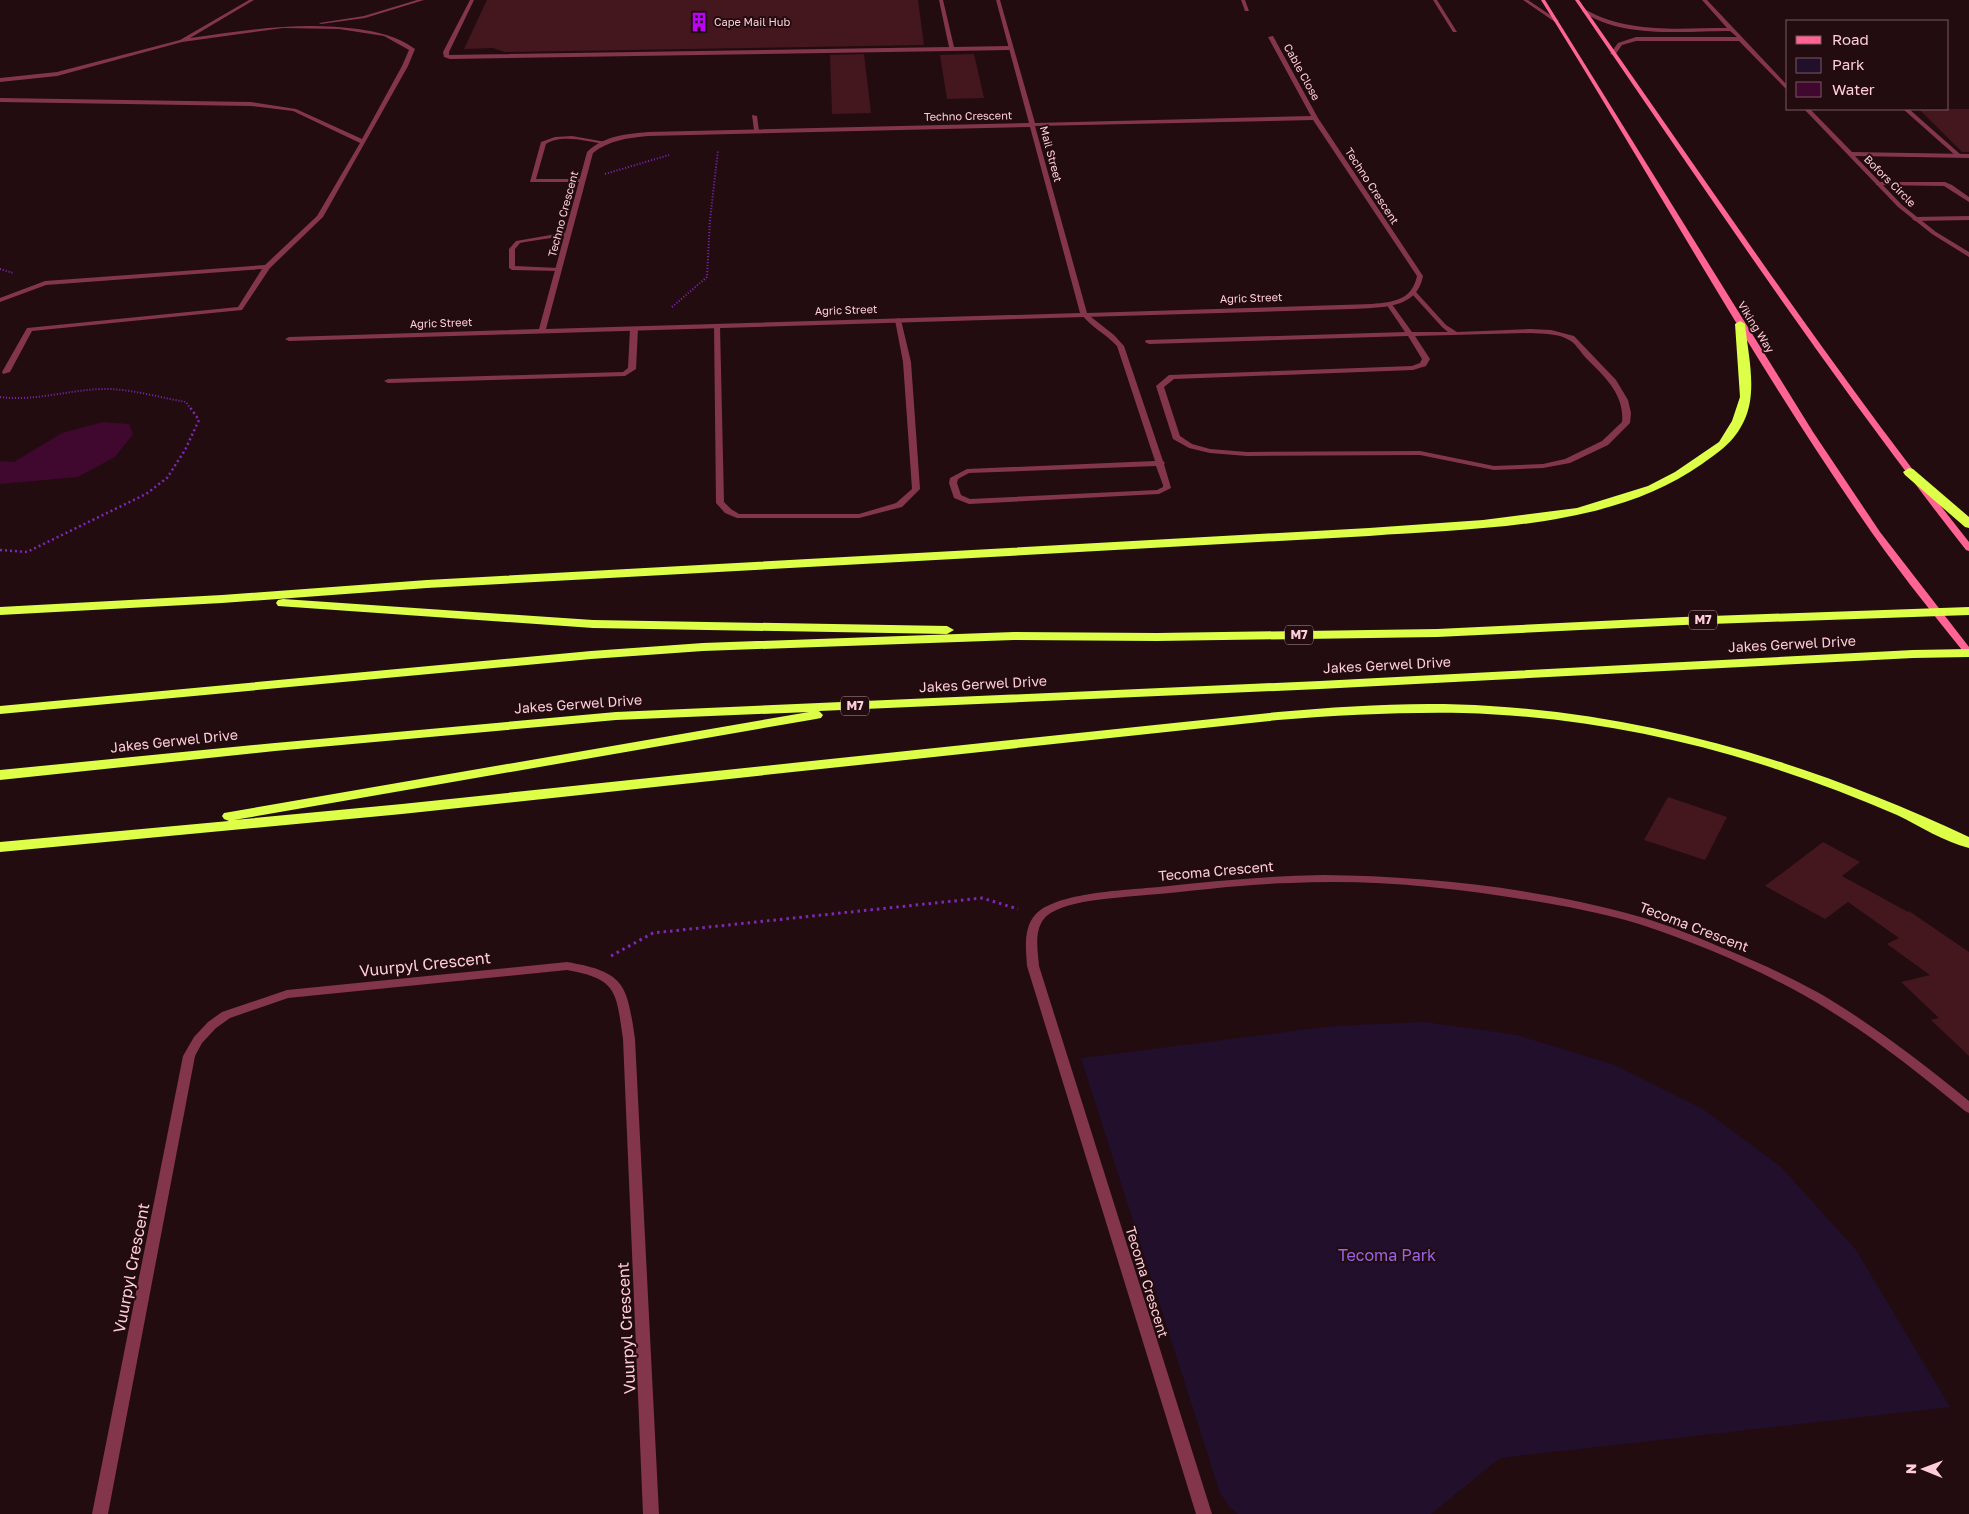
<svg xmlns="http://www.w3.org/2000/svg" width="1969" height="1514" font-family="'Golos Text',sans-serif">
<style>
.green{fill:#210f2c}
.water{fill:#40072f}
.building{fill:#43171d}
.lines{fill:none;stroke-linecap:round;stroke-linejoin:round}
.path-far2{stroke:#7f28b8;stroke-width:2;stroke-dasharray:1 2;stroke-linecap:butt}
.path-far1{stroke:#7f28b8;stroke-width:2.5;stroke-dasharray:2 3;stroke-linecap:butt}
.path{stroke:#7f28b8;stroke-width:3;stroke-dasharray:2.5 4;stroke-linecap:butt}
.lane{fill:#83354c;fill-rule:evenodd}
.street{fill:#83354c;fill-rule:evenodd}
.secondary{fill:#ff6494;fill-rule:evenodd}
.highway{fill:#ddff48;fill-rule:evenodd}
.labels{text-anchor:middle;stroke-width:4;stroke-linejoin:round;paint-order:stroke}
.far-poi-label{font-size:11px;fill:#ffcdd8;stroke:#220c10;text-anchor:start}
.far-street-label{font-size:11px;fill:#ffcdd8;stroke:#220c10}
.shield{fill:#220c10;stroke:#bd939c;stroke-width:1}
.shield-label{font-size:12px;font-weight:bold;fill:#ffcdd8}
.street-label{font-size:14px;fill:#ffcdd8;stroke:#220c10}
.near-street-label{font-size:16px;fill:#ffcdd8;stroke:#220c10}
.near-park-label{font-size:16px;fill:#9a64e8;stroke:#220c10}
</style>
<rect width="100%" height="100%" fill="#220c10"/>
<polygon class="green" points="1425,1022 1517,1035 1612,1064 1703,1109 1781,1167 1856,1250 1950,1407 1500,1458 1431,1514 1238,1514 1229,1506 1220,1493 1081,1058 1333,1026"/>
<polygon class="water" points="103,422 129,424 133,434 115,457 78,477 0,484 0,461 14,462 62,433"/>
<g class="building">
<polygon points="487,0 918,0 924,45 505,52 493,48 464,49"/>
<polygon points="864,54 871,113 832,114 830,55"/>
<polygon points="974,54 984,98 947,99 940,55"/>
<polygon points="1919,109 1969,109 1969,152 1962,152"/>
<polygon points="1668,797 1727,817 1705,860 1644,840"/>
<polygon points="1823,842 1860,862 1842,876 1908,912 1909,911 1969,952 1969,1056 1931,1020 1939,1018 1901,982 1930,975 1887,944 1899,938 1848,902 1825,919 1765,886"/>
</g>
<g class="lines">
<g class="path-far2">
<polyline points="605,174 669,155"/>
<polyline points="0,269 13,273"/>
<polyline points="672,307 707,277 710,220 718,150"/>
<path d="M0 397C36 402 74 388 110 389 135 390 162 398 186 402L190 408"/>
</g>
<polyline class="path-far1" points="0,550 27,552 146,494 167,478 185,450 199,420 189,406"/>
<polyline class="path" points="611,956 653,933 982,898 1018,909"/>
<g class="lane">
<path d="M249 0H254L190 38C247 30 300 21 358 29 378 32 397 36 415 49L408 66 323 217 270 268 242 310 32 331 10 372 3 374 2 372 27 328 238 307 262 269 46 285 0 302V298L45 281 265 265 317 216 360 143 293 111 251 106 0 102V98L251 102 296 109 362 139 402 66 409 50 384 36 339 29 283 28 182 42 57 76 0 82V78L57 72 180 40Z"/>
<polygon points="417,0 424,0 365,18 321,24 319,23 364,16"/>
<polygon points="470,0 474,0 449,52 449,55 949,47 939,0 943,0 954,47 1009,46 1012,48 1009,50 952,51 450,59 444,57 443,52"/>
<polygon points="1241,0 1245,0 1249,11 1245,11"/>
<polygon points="1433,0 1437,0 1457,32 1453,32"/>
<polygon points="1903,109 1909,109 1960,154 1960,156 1956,156"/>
<polygon points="752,115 757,116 759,131 754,130"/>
<path d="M572 136 606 142 603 144C586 141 562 134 546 144L536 179H582L585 181 584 182H530L541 142 555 137Z"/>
<polygon points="1878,182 1945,182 1952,185 1969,197 1969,202 1944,186 1876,185 1876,183"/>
<polygon points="1969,216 1969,220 1915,221 1912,219 1915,217"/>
<polygon points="568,232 571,234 570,235 525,242 520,243 515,249 515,266 558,268 561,270 560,271 512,270 509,268 509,249 516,241"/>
<path d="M1414 291 1416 292 1446 325 1457 332 1530 329 1551 330 1574 336 1616 380 1628 400 1631 413 1630 423 1608 445 1570 463 1543 468 1494 470 1420 455 1247 456 1210 453 1189 448 1173 439 1156 386 1169 375 1412 366 1420 363 1422 359 1408 336 1149 344 1145 342 1146 340 1405 332 1386 304 1389 302 1391 303 1412 332H1448L1442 327 1412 294 1411 293ZM1530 333C1542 334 1558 333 1569 340 1575 343 1580 351 1585 357 1603 375 1625 394 1622 422L1602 441 1565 459 1543 464 1494 466 1420 451 1247 452 1210 449 1192 444 1180 436 1164 387 1174 379 1413 370 1426 366 1430 359 1415 336Z"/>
<path d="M1082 313H1086L1114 335 1124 346 1163 461 1165 463 1164 464 1171 488 1159 494 969 504 954 498 949 483 950 478 967 469 1155 461 1117 346C1106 334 1091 327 1081 314ZM1156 466 1163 485V487L1157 490 970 499 961 495 957 483 958 479 969 473Z"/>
<polygon points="898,318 901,320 911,362 920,489 902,507 859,518 737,518 725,513 716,503 714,325 720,326 724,502 731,509 739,514 859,514 896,503 912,489 903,362 895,320"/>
<polygon points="634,327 638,329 636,369 625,376 388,383 384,381 388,379 623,372 628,368 630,329"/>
</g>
<g class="street">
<path d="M996 0H1000L1035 123 1311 116 1268 37 1273 36 1318 118 1423 276C1417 310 1380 307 1352 309L289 341 285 339 289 337 539 329 587 152C603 136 626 134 648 132L1029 123ZM1313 120 1417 276C1412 300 1394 302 1372 304L1087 313 1035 126ZM1030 127 1080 313 546 329 593 153C609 140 628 138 648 136Z"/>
<polygon points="1523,0 1528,0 1559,21 1555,22"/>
<path d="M1702 0H1707L1788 86V91L1739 41H1636L1622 45 1615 55 1610 54 1618 43 1636 37H1737L1730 31C1685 31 1620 39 1582 11L1586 10C1630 34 1679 28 1727 28Z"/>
<polygon points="1804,109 1810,109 1852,152 1969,154 1969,158 1855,156 1902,205 1936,232 1969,252 1969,257 1932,234 1898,207"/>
<path d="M1323 875C1425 876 1539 888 1637 916 1669 925 1699 938 1730 951 1760 963 1790 977 1819 993 1872 1024 1921 1062 1969 1101V1113L1965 1111C1922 1076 1879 1041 1832 1012 1773 975 1706 946 1639 924 1603 913 1565 906 1528 900 1450 887 1370 879 1291 883 1242 884 1194 891 1146 895 1121 898 1058 899 1043 920 1034 933 1038 952 1039 966L1212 1514H1196L1027 966C1026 949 1023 929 1035 915 1055 892 1129 890 1159 887 1214 881 1268 876 1323 875Z"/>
<path d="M567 962C625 972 627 984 635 1039L659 1514H643L623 1039C616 992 618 979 567 970L288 998 230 1018 216 1028 202 1043 195 1056 108 1514H92L183 1056 194 1037 208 1022 222 1012 287 990Z"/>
</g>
<g class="secondary">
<path d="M1541 0H1545L1813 432 1880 532 1969 647V656L1966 655C1929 609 1892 563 1859 514 1745 348 1648 170 1541 0Z"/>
<path d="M1575 0H1579C1707 182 1831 368 1969 542V551L1966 550C1827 373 1702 185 1575 0Z"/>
</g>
<g class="highway">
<path d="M1740 321 1745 324C1748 355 1758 392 1744 421 1734 442 1720 451 1702 464 1610 529 1478 528 1369 536L427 588 222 603 0 615V607L222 595 427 580 1369 528 1483 520 1577 508 1648 486 1675 472 1719 442 1732 421 1740 397 1735 324Z"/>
<polygon points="1909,468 1913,469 1969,517 1969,528 1965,527 1905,475 1903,472"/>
<polygon points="283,599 593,620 947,626 954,630 947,634 593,628 278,606 276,603 278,600"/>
<polygon points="1969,607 1969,615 1683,625 1437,637 1157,641 1014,640 703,651 591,659 0,714 0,706 591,651 703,643 1014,632 1157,633 1437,629 1683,617"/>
<path d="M1969 649V657L1913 658 1320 689 819 711 823 715 821 718 816 719 234 820 402 804 1278 712C1348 706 1419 701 1490 706 1658 716 1818 766 1969 837V848C1944 842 1920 826 1897 815 1856 797 1813 781 1770 767 1671 735 1567 716 1463 713 1401 712 1339 715 1278 720L402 814 0 852V842L229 821 224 819 222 816 224 813 809 712 616 720 275 751 0 780V770L275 743 616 712 1320 681 1913 650Z"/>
</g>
</g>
<defs>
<symbol id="building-bare" viewBox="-9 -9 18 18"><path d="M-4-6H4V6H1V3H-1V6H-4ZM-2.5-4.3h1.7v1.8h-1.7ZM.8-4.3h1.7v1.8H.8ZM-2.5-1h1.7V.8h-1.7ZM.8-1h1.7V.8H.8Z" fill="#bd00f8" stroke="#220c10" stroke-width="2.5" paint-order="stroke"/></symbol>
</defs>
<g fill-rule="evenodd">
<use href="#building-bare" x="685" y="8" width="28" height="28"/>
</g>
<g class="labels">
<g class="far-poi-label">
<text x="714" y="26">Cape Mail Hub</text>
</g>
<g class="far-street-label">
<text transform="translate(1302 72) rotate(61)" y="4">Cable Close</text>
<text transform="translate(968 116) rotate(-1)" y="4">Techno Crescent</text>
<text transform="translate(1051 154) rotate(75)" y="4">Mail Street</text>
<text transform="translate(1890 181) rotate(45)" y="4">Bofors Circle</text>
<text transform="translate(1372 186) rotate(57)" y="4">Techno Crescent</text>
<text transform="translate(563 214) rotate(-75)" y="4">Techno Crescent</text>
<text transform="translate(1251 298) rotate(-2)" y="4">Agric Street</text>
<text transform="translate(846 310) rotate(-2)" y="4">Agric Street</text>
<text transform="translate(441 323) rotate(-2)" y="4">Agric Street</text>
<text transform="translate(1756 327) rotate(58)" y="4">Viking Way</text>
</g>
<g class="shield">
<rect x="1689" y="610.5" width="28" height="19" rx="4"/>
<rect x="1285" y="625.5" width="28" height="19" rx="4"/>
<rect x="841" y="696.5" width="28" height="19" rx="4"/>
</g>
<g class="shield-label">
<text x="1703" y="624">M7</text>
<text x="1299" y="639">M7</text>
<text x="855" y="710">M7</text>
</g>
<g class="street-label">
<text transform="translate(1792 644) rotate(-3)" y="5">Jakes Gerwel Drive</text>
<text transform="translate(1387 665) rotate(-3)" y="5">Jakes Gerwel Drive</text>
<text transform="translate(983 684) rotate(-3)" y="5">Jakes Gerwel Drive</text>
<text transform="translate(578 704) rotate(-4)" y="5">Jakes Gerwel Drive</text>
<text transform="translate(174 741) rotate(-6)" y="5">Jakes Gerwel Drive</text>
<text transform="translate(1216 871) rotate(-5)" y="5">Tecoma Crescent</text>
<text transform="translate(1694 927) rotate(21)" y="5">Tecoma Crescent</text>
<text transform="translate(1147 1282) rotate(73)" y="5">Tecoma Crescent</text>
</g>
<g class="near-street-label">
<text transform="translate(425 964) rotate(-6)" y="6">Vuurpyl Crescent</text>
<text transform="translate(131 1268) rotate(-79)" y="6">Vuurpyl Crescent</text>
<text transform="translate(626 1328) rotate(-93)" y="6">Vuurpyl Crescent</text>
</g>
<g class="near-park-label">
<text x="1387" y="1261">Tecoma Park</text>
</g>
</g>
<rect x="1786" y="20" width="162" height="90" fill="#220c10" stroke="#7a5960"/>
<rect x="1796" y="36" width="25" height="8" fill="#ff6494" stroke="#7a5960"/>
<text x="1832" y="45" font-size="15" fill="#ffcdd8">Road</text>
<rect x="1796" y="58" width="25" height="15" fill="#210f2c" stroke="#7a5960"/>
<text x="1832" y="70" font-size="15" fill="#ffcdd8">Park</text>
<rect x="1796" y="82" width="25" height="15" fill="#40072f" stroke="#7a5960"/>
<text x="1832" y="95" font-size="15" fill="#ffcdd8">Water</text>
<g transform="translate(1924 1469) rotate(271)" stroke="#220c10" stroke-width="4" paint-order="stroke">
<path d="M0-4L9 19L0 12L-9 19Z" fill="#ffcdd8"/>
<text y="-8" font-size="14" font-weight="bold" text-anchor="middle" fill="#ffcdd8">N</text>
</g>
</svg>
